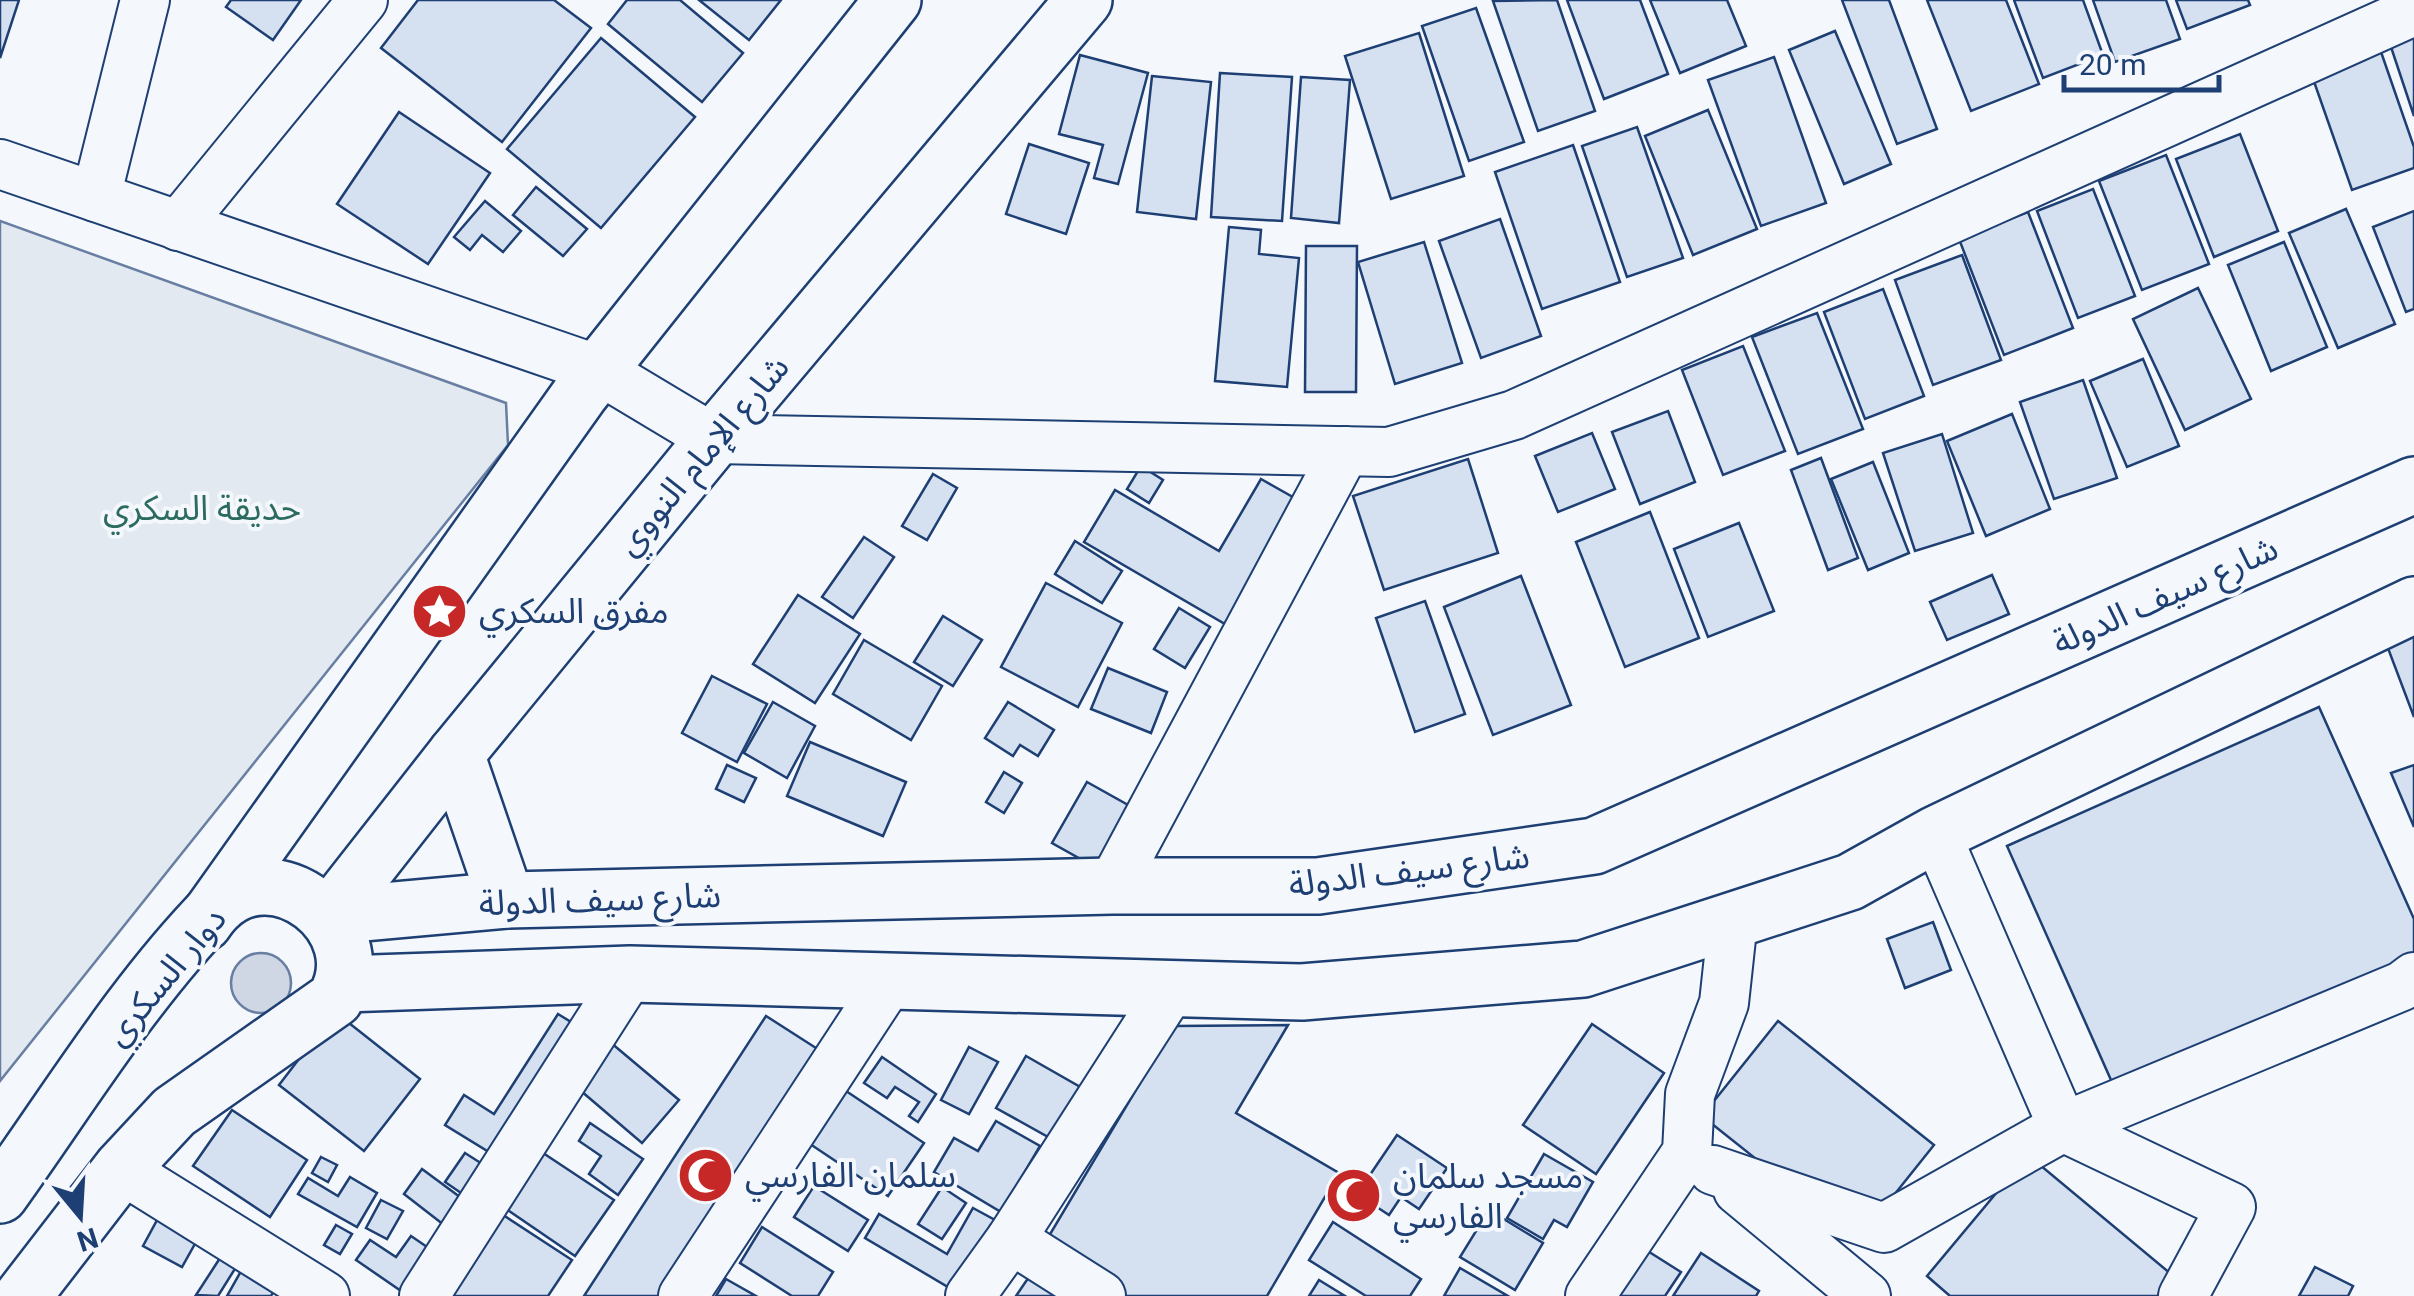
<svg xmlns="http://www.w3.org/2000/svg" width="2414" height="1296" font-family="Roboto,'Noto Sans Arabic',sans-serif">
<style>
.green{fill:#e3e9f0;stroke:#687fa3;stroke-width:2.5}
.water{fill:#cfd7e4;stroke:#687fa3;stroke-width:2.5}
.building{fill:#d5e0f0;stroke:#1d3f73;stroke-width:2.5}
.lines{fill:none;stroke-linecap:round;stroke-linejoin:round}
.minor-casing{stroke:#1d3f73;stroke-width:52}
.tertiary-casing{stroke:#1d3f73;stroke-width:60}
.primary-casing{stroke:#1d3f73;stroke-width:60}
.minor{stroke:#f4f7fb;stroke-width:48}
.tertiary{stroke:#f4f7fb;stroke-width:55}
.primary{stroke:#f4f7fb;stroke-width:55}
.labels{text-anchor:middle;stroke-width:8;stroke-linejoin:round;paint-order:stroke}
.street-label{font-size:35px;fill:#1d3f73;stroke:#f4f7fb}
.park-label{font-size:35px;fill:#2c6c60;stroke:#f4f7fb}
.poi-label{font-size:35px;fill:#1d3f73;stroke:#f4f7fb;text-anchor:start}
</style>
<rect width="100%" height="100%" fill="#f4f7fb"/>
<polygon class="green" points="0,221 506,403 508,445 0,1081"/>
<circle class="water" cx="261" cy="983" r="30"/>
<g class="building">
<polygon points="0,0 19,0 0,58"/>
<polygon points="231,0 301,0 273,40 226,7"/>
<polygon points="418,0 554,0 591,28 502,142 381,48"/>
<polygon points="627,0 680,0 743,53 702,102 608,24"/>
<polygon points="699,0 781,0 749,40"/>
<polygon points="1557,0 1595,111 1538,131 1493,1"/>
<polygon points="1567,0 1640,0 1668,74 1604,99"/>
<polygon points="1650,0 1727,0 1746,46 1680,73"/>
<polygon points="1842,0 1889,0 1937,129 1897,144"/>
<polygon points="1927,0 2006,0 2039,84 1971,111"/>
<polygon points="2014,0 2083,0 2103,55 2043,78"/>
<polygon points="2093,0 2166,0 2180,39 2115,62"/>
<polygon points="2176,0 2248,0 2250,5 2187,29"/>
<polygon points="1476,8 1524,142 1469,161 1422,26"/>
<polygon points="1835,31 1891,164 1844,184 1789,50"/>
<polygon points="1419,33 1464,176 1391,199 1345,56"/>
<polygon points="2414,33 2414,116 2389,41"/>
<polygon points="601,38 695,117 601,228 507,149"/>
<polygon points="2380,49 2414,147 2414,168 2352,190 2311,73"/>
<polygon points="1080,55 1148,73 1118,184 1094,178 1103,145 1059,134"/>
<polygon points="1774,57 1826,203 1761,226 1708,80"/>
<polygon points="1220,73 1292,77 1282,221 1211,217"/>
<polygon points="1152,76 1211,82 1196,219 1137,212"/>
<polygon points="1301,77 1350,80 1339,223 1291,218"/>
<polygon points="1708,110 1757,229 1693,255 1645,136"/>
<polygon points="399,112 490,173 428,264 337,204"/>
<polygon points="1637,127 1683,258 1627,277 1582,146"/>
<polygon points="2240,134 2278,231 2214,257 2176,159"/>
<polygon points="1029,144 1089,163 1066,234 1006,214"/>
<polygon points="1573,145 1620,282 1542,309 1495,172"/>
<polygon points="2166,155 2209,264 2142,290 2099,181"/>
<polygon points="536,187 587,229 563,256 513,215"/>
<polygon points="2093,189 2135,296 2078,318 2037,211"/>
<polygon points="485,201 521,231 503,252 482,235 470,250 454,237"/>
<polygon points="2346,209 2395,324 2338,348 2289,233"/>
<polygon points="2414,211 2414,309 2406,312 2373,227"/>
<polygon points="2028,212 2073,328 2004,355 1959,239"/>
<polygon points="1500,219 1541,336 1481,358 1439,241"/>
<polygon points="1229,227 1261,230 1259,254 1299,258 1287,387 1215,381"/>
<polygon points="1424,242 1462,363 1395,384 1358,262"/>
<polygon points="2284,242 2327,347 2271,371 2228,265"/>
<polygon points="1306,246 1357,246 1356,392 1305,392"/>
<polygon points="1962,255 2001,360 1933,385 1895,280"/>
<polygon points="2198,288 2251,399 2185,430 2133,319"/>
<polygon points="1883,289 1924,396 1865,419 1824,312"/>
<polygon points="1817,313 1863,429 1798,454 1752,337"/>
<polygon points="1743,346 1785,451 1723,475 1682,370"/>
<polygon points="2143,359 2179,446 2127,467 2090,381"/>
<polygon points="2083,380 2117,478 2054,499 2020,402"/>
<polygon points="1668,411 1695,482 1640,504 1612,432"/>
<polygon points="2012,414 2050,509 1986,536 1947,441"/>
<polygon points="1592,433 1615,489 1558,512 1535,456"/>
<polygon points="1942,434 1973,533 1915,551 1883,453"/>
<polygon points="1821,458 1858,558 1828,570 1791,470"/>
<polygon points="1468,459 1498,553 1384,590 1353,496"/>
<polygon points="1873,462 1909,553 1868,570 1831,479"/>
<polygon points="1141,466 1163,480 1149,503 1127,489"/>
<polygon points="933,474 957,488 927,540 902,526"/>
<polygon points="1261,479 1298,500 1225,624 1084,542 1115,490 1219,551"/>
<polygon points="1650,512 1699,638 1625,667 1576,542"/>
<polygon points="1739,523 1774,611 1708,637 1674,549"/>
<polygon points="864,537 894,557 853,618 822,597"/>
<polygon points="1075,541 1122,571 1102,603 1055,574"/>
<polygon points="1992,575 2009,614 1947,640 1930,602"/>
<polygon points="1521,576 1571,705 1493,735 1444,607"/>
<polygon points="1046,583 1122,623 1078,707 1001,667"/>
<polygon points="798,595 860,634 815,703 753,664"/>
<polygon points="1425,601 1465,714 1415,732 1376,618"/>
<polygon points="1179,608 1210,627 1185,668 1154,649"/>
<polygon points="943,616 982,640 953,686 914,662"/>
<polygon points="2414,623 2414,717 2383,635"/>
<polygon points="864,640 942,686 911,740 833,694"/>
<polygon points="1108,668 1167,692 1151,733 1091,709"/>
<polygon points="712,676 767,704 737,762 682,733"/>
<polygon points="773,702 815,726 787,778 744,753"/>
<polygon points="1008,702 1054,730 1038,756 1020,745 1013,756 985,738"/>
<polygon points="2319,707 2414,919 2414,967 2119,1098 2007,846"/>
<polygon points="810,742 906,782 883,836 787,796"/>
<polygon points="727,765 756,778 744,802 716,789"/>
<polygon points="2414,765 2414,827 2391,773"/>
<polygon points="1004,772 1022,783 1004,813 986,802"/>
<polygon points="1087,782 1137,810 1102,871 1052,843"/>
<polygon points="1933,922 1951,970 1905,988 1887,939"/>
<polygon points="335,1012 420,1079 364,1151 279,1085"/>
<polygon points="558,1014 584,1030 502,1160 445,1125 464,1095 494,1114"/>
<polygon points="766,1016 827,1055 670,1296 584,1296"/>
<polygon points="1778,1021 1934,1145 1858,1240 1702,1116"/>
<polygon points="1592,1024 1664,1073 1596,1174 1523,1125"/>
<polygon points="1288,1025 1236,1113 1339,1173 1267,1296 1116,1296 1040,1251 1174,1026"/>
<polygon points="604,1037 679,1100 642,1143 567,1079"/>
<polygon points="969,1047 998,1062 969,1114 941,1100"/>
<polygon points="1026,1056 1089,1092 1059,1143 996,1108"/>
<polygon points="882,1057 936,1094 918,1122 909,1116 919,1102 895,1087 887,1098 864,1083"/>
<polygon points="843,1089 924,1143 888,1196 807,1142"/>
<polygon points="232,1110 307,1160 270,1217 193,1166"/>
<polygon points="996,1121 1040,1146 1001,1212 934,1172 954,1138 978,1151"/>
<polygon points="590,1123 643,1159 618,1195 589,1174 601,1156 579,1141"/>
<polygon points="1397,1135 1447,1168 1419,1209 1401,1197 1389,1215 1357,1194"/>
<polygon points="531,1145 614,1200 575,1256 493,1200"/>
<polygon points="465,1153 487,1167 467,1197 445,1182"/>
<polygon points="1544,1154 1593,1182 1567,1227 1554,1220 1543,1239 1507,1218"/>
<polygon points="2028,1155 2177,1279 2163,1296 1950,1296 1927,1276"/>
<polygon points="321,1157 337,1165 328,1182 312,1173"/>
<polygon points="422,1169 464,1200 444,1225 404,1194"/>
<polygon points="350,1177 377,1193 357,1227 298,1194 308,1178 338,1196"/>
<polygon points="814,1186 868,1220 848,1251 794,1217"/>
<polygon points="942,1187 966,1203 942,1239 918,1224"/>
<polygon points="381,1200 403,1211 387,1239 366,1228"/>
<polygon points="973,1208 995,1220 953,1290 865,1238 879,1214 947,1254"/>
<polygon points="1489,1210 1543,1243 1515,1290 1460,1257"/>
<polygon points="162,1211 201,1233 182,1267 143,1246"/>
<polygon points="497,1211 572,1260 548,1296 447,1296"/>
<polygon points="1333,1222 1421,1279 1410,1296 1366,1296 1309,1260"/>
<polygon points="336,1225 352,1234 340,1254 324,1245"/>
<polygon points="762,1227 833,1272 818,1296 792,1296 740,1263"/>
<polygon points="411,1236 433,1251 404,1293 356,1260 370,1240 396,1257"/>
<polygon points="1635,1243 1681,1272 1665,1296 1602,1296"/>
<polygon points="246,1251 218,1296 196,1295 222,1255"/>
<polygon points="1701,1253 1759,1291 1756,1296 1673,1296"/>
<polygon points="249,1257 282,1276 271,1296 227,1296"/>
<polygon points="2315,1267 2353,1286 2348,1296 2299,1296"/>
<polygon points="1460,1268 1508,1296 1444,1296"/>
<polygon points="1033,1271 1071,1296 1016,1296"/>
<polygon points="726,1279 756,1296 716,1296"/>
<polygon points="1319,1280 1345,1296 1309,1296"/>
</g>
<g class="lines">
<defs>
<g id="minor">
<polyline points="0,164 599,370 714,439 1389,452 1514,415 2414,11"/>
<polyline points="96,197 145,0"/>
<polyline points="178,226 363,0"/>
<polyline points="1936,834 2063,1127 2231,1207 2183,1296"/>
<polyline points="1112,886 1345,451"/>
<polyline points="121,1169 325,1296"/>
<polyline points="1713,1170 1884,1228 2063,1127 2402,986 2414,977"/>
<polyline points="1738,1190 1866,1296"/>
<polyline points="1011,1239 1101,1296"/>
<polyline points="424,1296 630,974"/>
<polyline points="683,1296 891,979"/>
<polyline points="970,1296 1011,1239 1172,988"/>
<polyline points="1590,1296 1687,1152 1690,1094 1724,1003 1733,920"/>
</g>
<g id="tertiary">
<polyline points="329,916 456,754 714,439 1084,0"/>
<polyline points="204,923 580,394 893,0"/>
</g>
<g id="primary">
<polyline points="456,754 506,900"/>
<polyline points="329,916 506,900 1112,886 1318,886 1594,846 2414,485"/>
<polyline points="344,984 630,974 1302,992 1583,969 1850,882 1936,834 2414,605"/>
<path d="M0 1195C69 1099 133 993 216 908 275 848 376 928 335 999L174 1112 121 1169 23 1296"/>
</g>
</defs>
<use href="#minor" class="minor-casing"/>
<use href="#tertiary" class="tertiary-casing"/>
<use href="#primary" class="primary-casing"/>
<use href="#minor" class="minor"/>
<use href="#tertiary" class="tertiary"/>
<use href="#primary" class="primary"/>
</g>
<defs>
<symbol id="sight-disc" viewBox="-11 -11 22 22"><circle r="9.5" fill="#c62828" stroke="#f4f7fb"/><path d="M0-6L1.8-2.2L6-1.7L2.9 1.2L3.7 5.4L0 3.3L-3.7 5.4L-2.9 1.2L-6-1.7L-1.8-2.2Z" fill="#fff"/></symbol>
<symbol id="mosque-disc" viewBox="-11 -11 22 22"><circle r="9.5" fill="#c62828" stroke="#f4f7fb"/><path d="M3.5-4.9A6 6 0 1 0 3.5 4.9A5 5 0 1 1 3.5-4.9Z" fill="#fff"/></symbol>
</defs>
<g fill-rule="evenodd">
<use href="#sight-disc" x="408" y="580" width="63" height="63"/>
<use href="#mosque-disc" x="674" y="1144" width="63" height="63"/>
<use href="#mosque-disc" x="1322" y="1164" width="63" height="63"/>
</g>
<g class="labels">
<g class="street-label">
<text transform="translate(702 455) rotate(-50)" y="12">شارع الإمام النووي</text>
<text transform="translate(2165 595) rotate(-24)" y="12">شارع سيف الدولة</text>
<text transform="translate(1409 870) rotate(-7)" y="12">شارع سيف الدولة</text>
<text transform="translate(600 899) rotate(-2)" y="12">شارع سيف الدولة</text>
<text transform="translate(165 976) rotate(-50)" y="12">دوار السكري</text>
</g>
<g class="park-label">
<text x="202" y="520">حديقة السكري</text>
</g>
<g class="poi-label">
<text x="479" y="623">مفرق السكري</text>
<text x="745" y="1187">سلمان الفارسي</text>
<text x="1393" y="1188">مسجد سلمان<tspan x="1393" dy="40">الفارسي</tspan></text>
</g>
</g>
<g transform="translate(80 1216) rotate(162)" stroke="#f4f7fb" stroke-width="8" paint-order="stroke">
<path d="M0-8L18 38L0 25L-18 38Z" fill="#1d3f73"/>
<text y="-15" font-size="28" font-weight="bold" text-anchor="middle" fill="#1d3f73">N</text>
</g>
<path d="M2064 75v15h155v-15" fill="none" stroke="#1d3f73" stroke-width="5"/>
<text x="2079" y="75" font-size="30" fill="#1d3f73" stroke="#f4f7fb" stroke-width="8" paint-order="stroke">20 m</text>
</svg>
